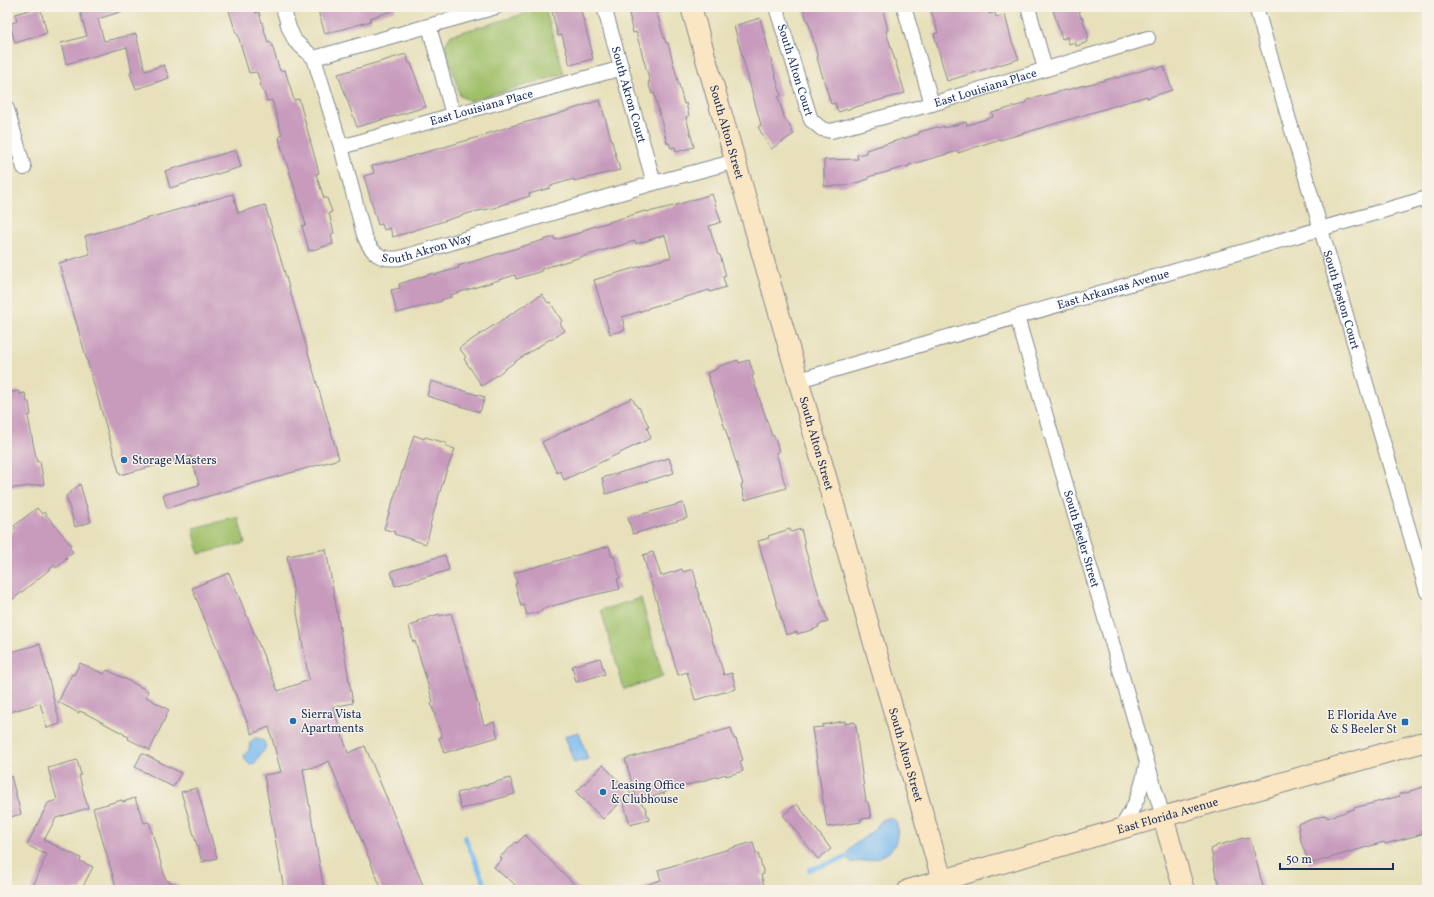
<svg xmlns="http://www.w3.org/2000/svg" width="1434" height="897" font-family="Vollkorn,serif">
<style>
.green{fill:#9fbf68;stroke:#5d7763}
.water{fill:#7cbcf0;stroke:#4c76a7}
.lines{fill:none;stroke-linecap:round;stroke-linejoin:round}
.stream{stroke:#7cbcf0;stroke-width:4.5}
.building{fill:#c89bbd}
.street-casing{stroke:#81888c;stroke-width:16}
.secondary-casing{stroke:#81888c;stroke-width:22}
.street{stroke:#fff;stroke-width:14}
.secondary{stroke:#fbe6c4;stroke-width:20}
.poi-dot{fill:#1f6fb2;stroke:#f7f3e8;stroke-width:1.5}
.labels{text-anchor:middle;stroke-width:3;stroke-linejoin:round;paint-order:stroke}
.street-label{font-size:12px;fill:#1b2f5e;stroke:#f7f3e8}
.poi-label{font-size:12px;fill:#1b2f5e;stroke:#f7f3e8;text-anchor:start}
</style>
<rect width="100%" height="100%" fill="#f7f3e8"/>
<filter id="ink" filterUnits="userSpaceOnUse"><feTurbulence type="fractalNoise" baseFrequency=".025" numOctaves="2"/><feDisplacementMap in="SourceGraphic" scale="8" xChannelSelector="R" yChannelSelector="G"/><feConvolveMatrix kernelMatrix="1 2 1 2 8 2 1 2 1" color-interpolation-filters="sRGB"/></filter>
<filter id="wash" filterUnits="userSpaceOnUse"><feTurbulence type="fractalNoise" baseFrequency=".012" numOctaves="4" result="noise"/><feDisplacementMap in="SourceGraphic" scale="16" xChannelSelector="R" yChannelSelector="G"/><feGaussianBlur stdDeviation="0.9" result="paint"/><feColorMatrix in="noise" values="0 0 0 0 0 0 0 0 0 0 0 0 0 0 0 0 0 1.4 0 .05"/><feComposite in="paint" operator="in"/></filter>
<g filter="url(#wash)">
<rect width="100%" height="100%" fill="#e7e0ba"/>
<g class="green">
<polygon points="545,8 564,74 470,101 460,96 445,45 451,35"/>
<polygon points="238,517 245,543 199,554 193,528"/>
<polygon points="641,598 663,677 624,689 601,610"/>
</g>
<g class="water">
<polygon points="579,732 588,759 574,763 565,736"/>
<path d="M255 738C267 738 269 750 259 755L258 760 256 763 249 764 245 760 244 755 249 750 250 742Z"/>
<path d="M888 818C891 818 894 819 896 822 899 829 897 843 892 849 885 858 861 863 851 862L847 857C848 853 849 849 853 846 861 839 871 834 878 825 881 821 883 819 888 818Z"/>
</g>
<g class="lines">
<g class="stream">
<polyline points="465,837 487,890"/>
<polyline points="809,870 847,857"/>
</g>
</g>
<g id="blocks">
<g class="building">
<polygon points="40,7 47,33 15,43 10,24 17,21 15,14"/>
<polygon points="92,7 126,7 126,10 98,19 104,41 136,34 145,71 164,65 169,78 136,89 130,73 132,72 127,47 66,64 61,43 87,36 80,11"/>
<polygon points="228,7 254,7 256,13 259,12 268,43 271,42 280,71 285,70 294,100 299,99 319,173 316,174 324,198 327,198 332,212 329,213 334,233 331,234 333,244 309,251 302,226 306,225 298,198 280,143 279,136 282,135 272,100 267,101 263,90 262,90 257,72 249,73 237,32 236,33"/>
<polygon points="317,7 395,7 395,10 370,18 371,21 325,34"/>
<polygon points="569,7 580,7 591,48 590,48 593,59 570,65 562,35 558,36 552,12"/>
<polygon points="628,7 655,7 662,31 666,43 668,43 684,104 686,103 689,116 686,117 694,147 676,152 675,147 671,148 669,143 667,143 654,93 652,94 648,82 650,82 648,75 636,32 633,33 630,21 631,21 629,14 630,14"/>
<polygon points="803,7 882,7 888,30 886,31 905,93 838,112 835,103 831,104 817,58 818,58 808,21 807,21"/>
<polygon points="930,7 976,7 977,12 988,9 989,14 995,12 996,17 1005,15 1012,42 1019,59 947,81 934,34 938,33"/>
<polygon points="1052,7 1078,7 1081,18 1082,17 1089,38 1087,39 1088,42 1076,46 1075,42 1069,44 1067,37 1062,39"/>
<polygon points="760,18 781,96 778,97 784,117 792,130 791,131 794,134 771,149 758,127 761,125 734,26"/>
<polygon points="406,54 409,63 411,63 426,107 357,127 338,74"/>
<polygon points="1164,66 1172,90 1147,98 1147,96 1021,134 1000,140 1000,139 958,153 958,151 919,162 909,165 909,166 868,177 869,179 845,186 824,186 824,160 858,159 857,155 866,153 866,150 919,134 919,132 937,127 938,128 944,126 944,128 966,122 967,125 993,117 992,113 1023,104 1027,102 1027,100 1117,77 1117,78 1154,67 1155,69"/>
<polygon points="600,100 620,170 574,181 574,179 550,186 550,188 529,194 530,196 498,206 498,207 473,212 393,237 390,228 384,230 382,224 378,225 364,176 374,173 372,166 387,162 388,163 486,135 486,134 515,125 555,115"/>
<polygon points="236,150 241,167 170,188 165,171"/>
<polygon points="233,194 238,213 265,205 339,459 167,508 163,495 199,485 191,456 120,475 59,263 90,254 85,236"/>
<polygon points="712,194 721,222 709,226 718,255 720,255 726,276 723,277 726,287 710,292 709,290 703,292 648,308 648,309 622,317 625,330 610,334 594,280 671,257 665,235 636,244 635,241 541,269 542,271 516,279 515,275 451,295 451,297 441,300 442,301 397,313 391,290 400,288 399,284 434,273 434,275 459,268 458,266 547,239 554,237 555,240 583,232 583,230 645,211 645,212 653,211 673,206"/>
<polygon points="542,294 548,303 550,302 562,321 560,323 565,331 551,340 550,339 516,361 482,386 464,359 466,357 459,348"/>
<polygon points="738,360 739,363 749,360 754,375 752,376 772,436 774,435 779,452 776,453 786,488 745,500 741,485 743,484 707,373 717,369 717,367"/>
<polygon points="431,381 485,397 480,412 427,396"/>
<polygon points="19,391 19,394 25,393 27,402 29,402 31,415 28,416 33,443 37,462 40,461 44,484 7,489 7,393"/>
<polygon points="632,398 638,408 639,407 649,427 647,428 651,438 564,480 560,471 557,473 542,442"/>
<polygon points="414,435 424,439 425,437 446,443 446,446 455,449 445,475 430,525 431,526 426,544 394,534 395,532 384,529"/>
<polygon points="669,458 674,473 606,494 602,478"/>
<polygon points="80,484 91,522 75,527 66,496"/>
<polygon points="683,503 687,518 633,534 628,518"/>
<polygon points="37,508 42,514 44,512 71,545 69,547 73,552 65,558 67,559 56,568 55,565 7,604 7,536 16,528 14,526"/>
<polygon points="790,529 791,532 801,529 805,545 804,545 822,606 823,606 828,622 818,625 819,627 812,630 797,634 797,632 786,635 758,541 769,538 768,536"/>
<polygon points="609,546 612,557 614,556 620,578 617,579 620,589 581,598 542,609 542,611 527,615 524,605 521,606 515,584 517,584 514,573"/>
<polygon points="326,549 353,703 333,707 348,753 365,746 425,890 382,890 329,761 316,767 303,769 324,890 284,890 264,775 281,772 269,727 252,734 192,588 229,573 278,691 309,680 287,556"/>
<polygon points="653,552 661,576 682,569 683,572 693,569 697,584 696,585 714,646 715,645 724,675 732,673 736,689 695,700 687,672 678,675 643,555"/>
<polygon points="445,555 449,570 395,586 391,571"/>
<polygon points="451,613 484,725 494,722 498,737 444,753 439,738 442,737 431,703 433,702 415,641 413,642 409,626 419,623 418,621 439,614 440,616"/>
<polygon points="40,644 60,724 47,728 40,703 7,713 7,653"/>
<polygon points="600,658 605,674 576,682 572,666"/>
<polygon points="80,663 104,674 107,670 135,684 148,691 146,697 169,710 150,750 128,739 129,737 124,735 124,734 85,713 79,711 79,713 58,702 72,674 74,675"/>
<polygon points="845,721 845,724 855,722 858,739 857,739 866,802 868,802 871,818 860,819 861,822 827,827 812,728 823,727 822,725"/>
<polygon points="731,728 734,739 736,739 743,760 740,761 743,771 726,776 726,774 664,792 665,793 638,801 645,807 649,820 630,825 623,800 603,819 576,792 603,765 637,800 625,759"/>
<polygon points="142,753 181,773 173,787 135,767"/>
<polygon points="77,760 81,775 79,776 88,808 56,818 44,840 81,858 80,861 93,867 81,890 31,890 43,865 42,864 47,855 27,845 48,803 57,800 48,768"/>
<polygon points="7,776 11,776 21,814 7,818"/>
<polygon points="510,778 515,794 461,809 457,793"/>
<polygon points="1427,786 1427,828 1421,830 1422,834 1385,844 1384,842 1309,864 1301,842 1298,824 1326,815 1327,818 1354,809 1354,808 1400,796 1399,794 1410,792 1410,791"/>
<polygon points="197,788 217,858 202,862 181,792"/>
<polygon points="135,798 144,823 149,822 166,880 187,890 117,890 93,808 122,800 123,802"/>
<polygon points="797,804 831,849 818,859 783,815"/>
<polygon points="525,835 580,890 520,890 507,877 506,878 494,867 502,859 500,857 516,842 517,843"/>
<polygon points="1243,838 1244,839 1250,838 1264,890 1221,890 1215,872 1211,849 1216,847 1216,846"/>
<polygon points="753,842 756,853 758,853 764,874 761,875 764,885 746,890 639,890 639,887 661,880 658,870"/>
</g>
</g>
</g>
<g filter="url(#ink)">
<use href="#blocks" fill-opacity="0" stroke="#81888c" stroke-width="1"/>
<g class="lines">
<defs>
<g id="street">
<path id="s1" d="M283 7 289 28 295 41 314 58 341 147 364 235C371 253 380 261 400 258L654 183 736 161"/>
<path id="s2" d="M604 7 654 183"/>
<path id="s3" d="M776 7 811 120 822 129 831 131 932 104 1148 38"/>
<polyline points="904,7 932,104"/>
<polyline points="1028,7 1045,69"/>
<path id="s4" d="M1256 7 1427 592"/>
<polyline points="429,26 453,115"/>
<polyline points="314,58 496,7"/>
<polyline points="7,109 24,168"/>
<path id="s5" d="M341 147 453 115 622 68"/>
<path id="s6" d="M1017 317 1163 817"/>
<path id="s7" d="M799 380 1427 198"/>
<path d="M1120 829C1135 807 1141 793 1146 766"/>
</g>
<g id="secondary">
<path id="s8" d="M691 7 942 880"/>
<polyline points="1163,817 1184,890"/>
<path id="s9" d="M908 890 1427 741"/>
</g>
</defs>
<use href="#street" class="street-casing"/>
<use href="#secondary" class="secondary-casing"/>
<use href="#street" class="street"/>
<use href="#secondary" class="secondary"/>
</g>
</g>
<g class="poi-dot">
<circle cx="124" cy="460" r="4"/>
<circle cx="293" cy="721" r="4"/>
<rect x="1401" y="718" width="8" height="8" rx="2"/>
<circle cx="603" cy="792" r="4"/>
</g>
<g class="labels">
<g class="street-label">
<text dy="4" stroke="none"><textPath href="#s3" startOffset="66">South Alton Court</textPath></text>
<text dy="4" stroke="none"><textPath href="#s3" startOffset="302">East Louisiana Place</textPath></text>
<text dy="4" stroke="none"><textPath href="#s2" startOffset="91">South Akron Court</textPath></text>
<text dy="4" stroke="none"><textPath href="#s5" startOffset="146">East Louisiana Place</textPath></text>
<text dy="4" stroke="none"><textPath href="#s8" startOffset="130">South Alton Street</textPath></text>
<text dy="4" stroke="none"><textPath href="#s1" startOffset="321">South Akron Way</textPath></text>
<text dy="4" stroke="none"><textPath href="#s7" startOffset="327">East Arkansas Avenue</textPath></text>
<text dy="4" stroke="none"><textPath href="#s4" startOffset="305">South Boston Court</textPath></text>
<text dy="4" stroke="none"><textPath href="#s8" startOffset="454">South Alton Street</textPath></text>
<text dy="4" stroke="none"><textPath href="#s6" startOffset="231">South Beeler Street</textPath></text>
<text dy="4" stroke="none"><textPath href="#s8" startOffset="778">South Alton Street</textPath></text>
<text dy="4" stroke="none"><textPath href="#s9" startOffset="270">East Florida Avenue</textPath></text>
</g>
<g class="poi-label">
<text x="132" y="464">Storage Masters</text>
<text x="301" y="718">Sierra Vista<tspan x="301" dy="14">Apartments</tspan></text>
<text x="1397" y="719" text-anchor="end">E Florida Ave<tspan x="1397" dy="14">&amp; S Beeler St</tspan></text>
<text x="611" y="789">Leasing Office<tspan x="611" dy="14">&amp; Clubhouse</tspan></text>
</g>
</g>
<rect width="1434" height="897" fill="none" stroke="#f7f3e8" stroke-width="24"/>
<path d="M1280 863v6h113v-6" fill="none" stroke="#1b2f5e" stroke-width="2"/>
<text x="1286" y="863" font-size="12" fill="#1b2f5e" stroke="#f7f3e8" stroke-width="3" paint-order="stroke">50 m</text>
</svg>
